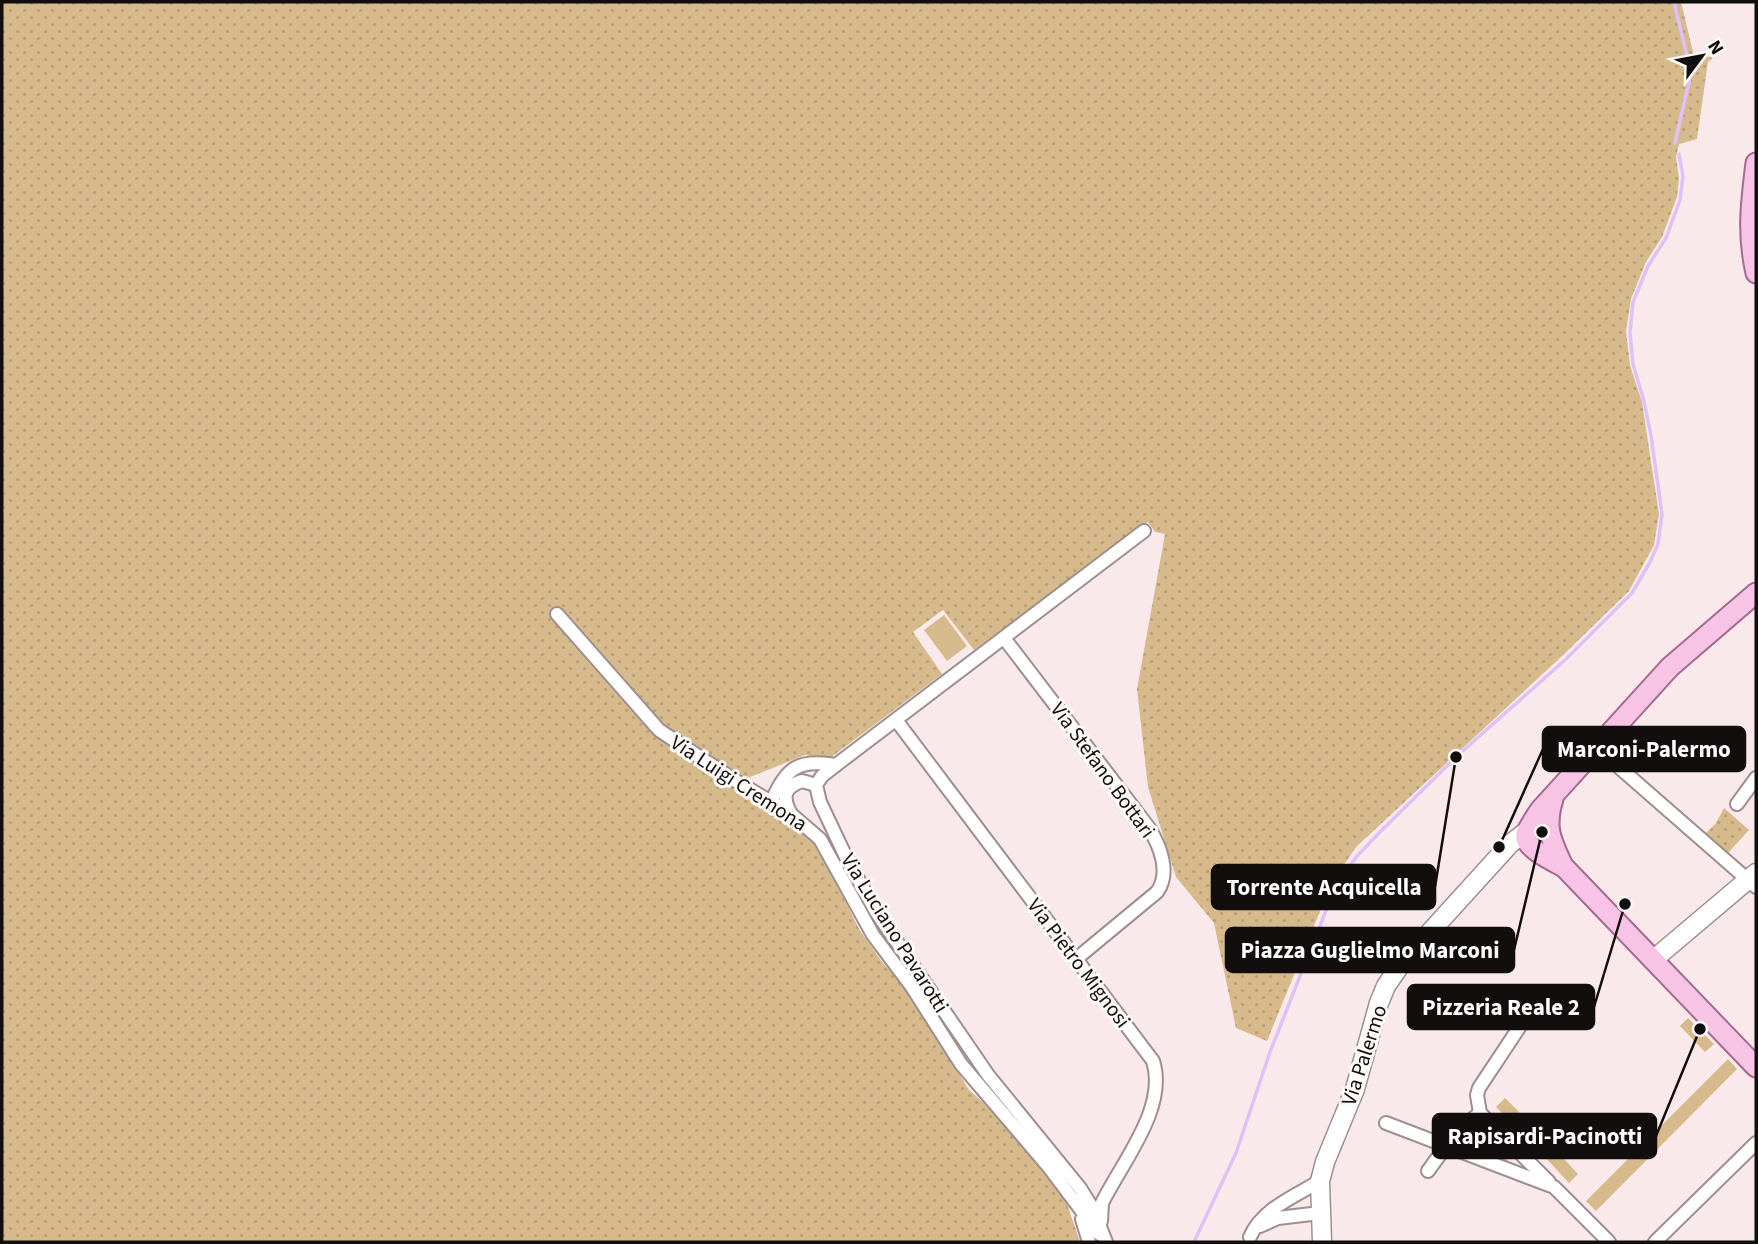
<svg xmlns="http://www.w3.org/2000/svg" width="1758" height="1244" font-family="'Source Sans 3',sans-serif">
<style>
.grass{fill:url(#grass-dots)}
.green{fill:#d7ba8c}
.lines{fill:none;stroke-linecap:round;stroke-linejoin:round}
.stream{stroke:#dfc0f8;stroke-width:3.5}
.minor-casing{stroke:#9e8f8f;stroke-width:16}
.secondary-casing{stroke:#9e8f8f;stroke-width:21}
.primary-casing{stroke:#a56a8e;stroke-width:23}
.minor{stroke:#fff;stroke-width:12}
.secondary{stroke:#fff;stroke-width:18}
.primary{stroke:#f8c4e5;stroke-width:19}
.labels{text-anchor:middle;stroke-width:6;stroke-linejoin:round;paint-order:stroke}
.street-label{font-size:21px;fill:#130e0e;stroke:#fdfafa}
.leader{fill:none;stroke:#130e0e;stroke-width:2.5}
.callout-dot{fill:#130e0e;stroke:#fdfafa;stroke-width:2.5}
.callout{fill:#130e0e;stroke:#130e0e;stroke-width:2.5}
.callout-label{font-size:23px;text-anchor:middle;font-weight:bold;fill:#fff}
</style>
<defs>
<pattern id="grass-dots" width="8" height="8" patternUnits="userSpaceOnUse" patternTransform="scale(1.75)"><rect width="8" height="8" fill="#d7ba8c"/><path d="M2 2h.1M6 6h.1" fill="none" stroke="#b89f78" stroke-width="1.8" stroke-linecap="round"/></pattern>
</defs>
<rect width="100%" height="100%" fill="#fae9ea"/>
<g class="grass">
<polygon points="2,2 1681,2 1694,56 1714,57 1708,62 1697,139 1679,144 1676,157 1679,178 1677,197 1662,237 1646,262 1631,299 1626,331 1630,365 1642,402 1659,514 1654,545 1629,591 1561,657 1356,847 1331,884 1267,1041 1236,1028 1214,923 1176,877 1148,787 1137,689 1165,534 1155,532 1148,522 974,650 943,610 913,632 942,674 830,758 805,755 745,779 728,768 720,779 748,799 770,809 818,845 859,929 882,962 908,990 969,1090 991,1109 1046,1175 1067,1204 1080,1242 2,1242"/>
<polygon points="1724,808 1749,830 1728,853 1705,834 1716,823"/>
</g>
<g class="green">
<polygon points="944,615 967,646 947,661 924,630"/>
<polygon points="1688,1018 1714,1044 1705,1052 1680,1026"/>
<polygon points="1728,1059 1737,1069 1596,1211 1586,1201"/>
<polygon points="1505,1098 1531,1124 1521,1133 1496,1107"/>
<polygon points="1480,1132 1511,1164 1455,1145"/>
<polygon points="1553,1147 1578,1174 1569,1183 1544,1156"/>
</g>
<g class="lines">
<g class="stream">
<polyline points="1674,2 1691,73 1675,143"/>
<polyline points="1194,1242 1236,1153 1270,1052 1336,885 1357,856 1381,831 1456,757 1565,660 1632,593 1650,562 1658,544 1662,514 1651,436 1644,401 1633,364 1630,332 1633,302 1648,266 1666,238 1680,200 1683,176 1679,154"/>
</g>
<defs>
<g id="minor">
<polyline points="557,614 659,730 731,778 791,814 820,839 873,935 912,987 961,1064 1048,1166 1099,1234"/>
<path d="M1004 638 1149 828C1160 846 1171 873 1157 892L1076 959"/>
<path d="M896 720 1153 1061C1168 1108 1122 1162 1102 1203L1101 1221"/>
<polyline points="1597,748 1756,887"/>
<path d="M772 801C786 767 799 759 836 765"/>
<polyline points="1737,804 1756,778"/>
<path d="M791 814C782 797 783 788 802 781L816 785"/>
<polyline points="1538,999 1479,1088 1477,1095 1480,1113 1549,1182"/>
<polyline points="1386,1123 1554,1187 1609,1242"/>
<polyline points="1428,1171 1456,1132 1480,1113"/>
<polyline points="1082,1219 1089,1242"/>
<polyline points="1260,1226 1278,1218 1320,1213"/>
<path d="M1250 1237C1262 1209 1295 1196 1320 1181"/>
<polyline points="1106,1242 1093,1209 1080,1188 988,1075 875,910 845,855 820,802 816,785 822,776 836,765 1144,531"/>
<polyline points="1655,1242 1756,1143"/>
</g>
<g id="secondary">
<polyline points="1653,960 1756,873"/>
<polyline points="1322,1242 1320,1181 1325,1162 1355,1089 1379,1003 1386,986 1401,964 1510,844 1528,830"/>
</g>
<g id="primary">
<path d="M1756 163C1751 203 1747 233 1756 273"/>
<path d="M1756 593 1670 667 1541 809C1537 814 1528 829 1526 834 1522 847 1553 861 1564 867L1756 1067"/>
<path d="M1553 799C1544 828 1551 840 1563 866"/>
</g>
</defs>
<use href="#minor" class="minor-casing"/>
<use href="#secondary" class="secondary-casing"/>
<use href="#primary" class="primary-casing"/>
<use href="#minor" class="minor"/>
<use href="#secondary" class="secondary"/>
<use href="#primary" class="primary"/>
</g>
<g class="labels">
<g class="street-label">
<text transform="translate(1103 770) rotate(54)" y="7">Via Stefano Bottari</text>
<text transform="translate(739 783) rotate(33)" y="7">Via Luigi Cremona</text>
<text transform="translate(895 933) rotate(58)" y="7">Via Luciano Pavarotti</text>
<text transform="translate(1079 963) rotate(53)" y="7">Via Pietro Mignosi</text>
<text transform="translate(1364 1055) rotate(-72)" y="7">Via Palermo</text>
</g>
</g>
<path class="leader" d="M1499 847L1543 749M1456 757L1435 887M1542 832L1514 950M1625 904L1594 1007M1700 1029L1656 1136"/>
<g class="callout-dot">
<circle cx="1499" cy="847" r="7"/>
<circle cx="1456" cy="757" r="7"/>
<circle cx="1542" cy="832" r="7"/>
<circle cx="1625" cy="904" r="7"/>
<circle cx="1700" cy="1029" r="7"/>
</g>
<g class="callout">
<rect x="1543" y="727" width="202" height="44" rx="7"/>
<rect x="1212" y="865" width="223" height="44" rx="7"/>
<rect x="1226" y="928" width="288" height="44" rx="7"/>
<rect x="1408" y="985" width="186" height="44" rx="7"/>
<rect x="1433" y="1114" width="223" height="44" rx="7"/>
</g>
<g class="callout-label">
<text x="1644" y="757">Marconi-Palermo</text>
<text x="1324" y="895">Torrente Acquicella</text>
<text x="1370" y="958">Piazza Guglielmo Marconi</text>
<text x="1501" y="1015">Pizzeria Reale 2</text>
<text x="1545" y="1144">Rapisardi-Pacinotti</text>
</g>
<rect width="1758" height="1244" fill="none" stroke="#130e0e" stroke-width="7"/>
<g transform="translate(1702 56) rotate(58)" stroke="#fdfafa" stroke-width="5" paint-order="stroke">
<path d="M0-5L12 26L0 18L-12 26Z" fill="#130e0e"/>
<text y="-10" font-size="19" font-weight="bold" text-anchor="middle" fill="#130e0e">N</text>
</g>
</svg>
